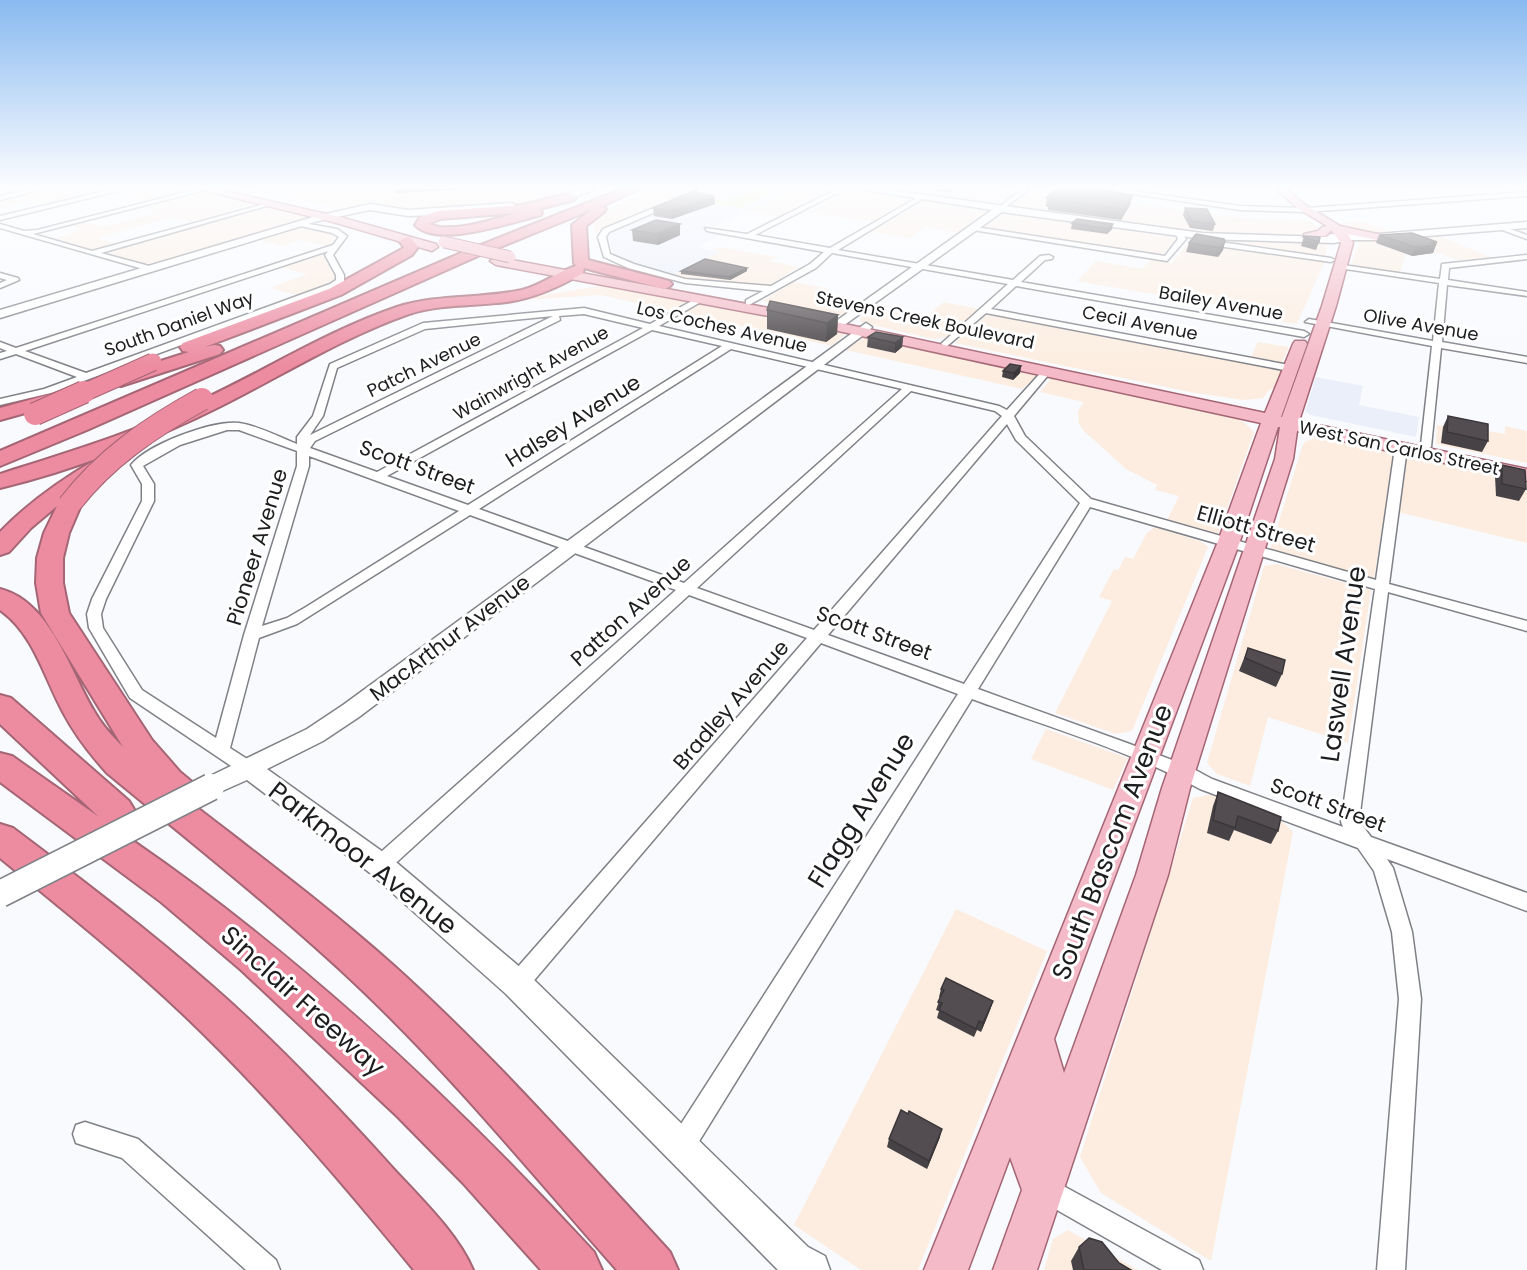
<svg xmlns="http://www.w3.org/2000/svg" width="1527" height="1270" font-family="Poppins,sans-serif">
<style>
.commercial{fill:#fcede0}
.built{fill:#ebeffa}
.medical{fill:#f8ebff}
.green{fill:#edf3ac}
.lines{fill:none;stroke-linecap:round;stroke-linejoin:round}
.street-casing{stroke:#7f8187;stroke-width:3}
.secondary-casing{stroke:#7f8187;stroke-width:3}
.primary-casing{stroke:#a46574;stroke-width:3}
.highway-casing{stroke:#a46574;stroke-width:4}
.street{fill:#fff;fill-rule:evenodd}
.secondary{fill:#fff;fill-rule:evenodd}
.primary{fill:#f4bac7;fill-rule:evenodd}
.highway{fill:#ed8ca1;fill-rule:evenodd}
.secondary-bridge-casing{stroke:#7f8187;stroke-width:29;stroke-linecap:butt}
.primary-bridge-casing{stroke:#a46574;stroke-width:13;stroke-linecap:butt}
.highway-bridge-far1-casing{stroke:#a46574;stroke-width:19;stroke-linecap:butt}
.highway-bridge-casing{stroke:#a46574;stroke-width:24;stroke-linecap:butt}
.secondary-bridge{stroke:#fff;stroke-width:26}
.primary-bridge{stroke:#f4bac7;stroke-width:11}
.highway-bridge-far1{stroke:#ed8ca1;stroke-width:17}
.highway-bridge{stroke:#ed8ca1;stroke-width:22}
.wall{fill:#474246}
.shaded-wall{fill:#3a3639}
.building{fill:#534d51;stroke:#3a3639;stroke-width:1.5}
.labels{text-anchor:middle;stroke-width:6;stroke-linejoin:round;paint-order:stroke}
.far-street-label{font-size:18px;fill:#1c1d1f;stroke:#fff}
.street-label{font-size:21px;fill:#1c1d1f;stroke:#fff}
.near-street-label{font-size:26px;fill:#1c1d1f;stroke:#fff}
</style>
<rect width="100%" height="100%" fill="#f9fafe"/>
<g class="commercial">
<polygon points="0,189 122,189 50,206 31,201 0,208"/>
<polygon points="129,189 191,189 314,217 156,263 143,264 109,254 108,251 202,224 174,217 97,238 117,244 92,250 56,239 82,229 69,225 83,222 103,227 159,212 141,207 152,204 111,194"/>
<polygon points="247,189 585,189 534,204 419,210 373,203 339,208"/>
<polygon points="652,189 745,189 719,200 697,197 610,233 595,233 593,217"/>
<polygon points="757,189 840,189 780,217 747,211 784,194"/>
<polygon points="850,190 915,199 874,222 807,212"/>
<polygon points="1030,193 1058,196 1063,193 1243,218 1310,221 1322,230 1313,235 1144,230 1008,207"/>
<polygon points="924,201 990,211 961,233 925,227 909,238 872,232"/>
<polygon points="1003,213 1177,238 1161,257 983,228"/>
<polygon points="1360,221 1409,238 1439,236 1493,258 1457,260 1439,253 1406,254 1400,273 1351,266 1359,243 1334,224"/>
<polygon points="300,227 335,235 330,247 301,240 282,246 258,240"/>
<polygon points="1224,239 1328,242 1325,257 1227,243"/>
<polygon points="1190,241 1325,261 1297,324 1269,320 1271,314 1077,281 1096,261 1142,269 1151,259 1172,263"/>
<polygon points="719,247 776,257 770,261 798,267 769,286 697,281 674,275 720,252 712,250"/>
<polygon points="322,254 335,277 333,284 302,296 270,288 307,274 281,267"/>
<polygon points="794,282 829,289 817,297 858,306 841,316 833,316 765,302 764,300"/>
<polygon points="606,285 689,301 672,311 601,295 526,300 526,298"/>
<polygon points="944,302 979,309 948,337 933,339 860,322 860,318 875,308 924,318"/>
<polygon points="700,303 845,334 832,346 682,313"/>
<polygon points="989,313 1115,338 1282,370 1275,388 1269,390 1263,398 1244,400 1195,393 955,343"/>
<polygon points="866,336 1040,374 1022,389 846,350"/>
<polygon points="1258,342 1289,347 1281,364 1250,359"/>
<polygon points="1053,376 1231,415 1245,423 1254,432 1218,534 1167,520 1179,496 1155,490 1157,485 1126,469 1084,431 1079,424 1078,411 1084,402 1040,392"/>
<polygon points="1437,425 1477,433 1478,429 1505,434 1505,426 1527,431 1527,463 1436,444"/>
<polygon points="1315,438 1364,444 1527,479 1527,543 1385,509 1374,578 1270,550 1302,447 1305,442"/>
<polygon points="1155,527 1200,541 1208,547 1132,731 1116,734 1055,713 1112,601 1099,597 1114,569 1118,570 1125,557 1133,559 1147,533"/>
<polygon points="1276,564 1371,590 1348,743 1268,717 1250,786 1217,774 1207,763 1264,566"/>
<polygon points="1046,729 1128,758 1113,790 1031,759"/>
<polygon points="1213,794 1280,819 1293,832 1211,1261 1101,1193 1080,1157 1193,798"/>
<polygon points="956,909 1047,951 918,1270 861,1270 794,1225"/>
<polygon points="1068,1230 1138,1270 1044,1270 1053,1239"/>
</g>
<g class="built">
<polygon points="745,189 785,194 706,230 722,234 697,247 721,252 674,275 627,262 614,255 608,236 610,233 697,197 719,200"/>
<polygon points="1316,377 1363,386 1359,405 1419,417 1416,437 1311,415 1305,411"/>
</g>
<polygon class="medical" points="877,189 984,189 1013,195 994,206"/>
<polygon class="green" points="750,189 776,192 750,204 730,201 748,205 741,208 708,202 715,199 724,201"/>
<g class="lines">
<defs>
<g id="street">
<polygon points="30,189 42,189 0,200 0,196"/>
<polygon points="114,189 126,189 0,220 0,216"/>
<polygon points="198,189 209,189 33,234 92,251 268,203 273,204 101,253 153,267 154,269 150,271 0,228 0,224 24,231 37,230"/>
<polygon points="700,189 709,189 609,232 606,237 610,254 634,264 685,279 771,286 810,264 824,252 707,231 705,228 747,234 837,189 845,189 755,235 830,248 920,196 922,199 838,250 1013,280 1040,256 1049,255 1053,257 1052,259 1045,260 1021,282 1304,331 1309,334 1304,337 1016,286 991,309 1289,365 1294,368 1289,371 986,313 946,347 941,344 943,342 1008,284 832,253 816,268 749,305 746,304 746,300 763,291 685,283 628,268 604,257 598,237 603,229"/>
<polygon points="1022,189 1029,189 1002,210 998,210 998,208"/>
<polygon points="1100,189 1118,189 1240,206 1307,208 1527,192 1527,196 1307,212 1240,210"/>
<path d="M298 222 337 229 347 236 333 255 344 275V281L336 288 51 393 0 405V399L44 389 77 377 16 354 0 359V353L7 351 0 348V342L16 348 333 245 339 237 332 233 296 225ZM328 251 325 255 336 275V280L330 284 86 373 25 351Z"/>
<polygon points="1499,225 1527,235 1527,239 1497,228"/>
<polygon points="975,227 1165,256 1178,239 1175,232 1181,232 1186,239 1167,261 973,230"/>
<polygon points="1207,240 1331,258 1335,260 1331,262 1204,244"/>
<polygon points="1527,255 1527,259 1449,268 1448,280 1527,292 1527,296 1447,285 1442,342 1527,357 1527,363 1441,348 1431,447 1427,448 1421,445 1432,346 1305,322 1309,319 1433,341 1439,283 1339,268 1336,268 1336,264 1440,279 1442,264"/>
<polygon points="0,273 18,278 19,280 0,288 0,283 7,280 0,278"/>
<path d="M699 297 706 299 659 326 999 406 1007 410 1044 369H1050V373L1014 416 1025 436 1091 499 1376 580 1395 448 1401 445 1405 446 1407 448 1389 584 1527 621V631L1388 592 1359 821 1371 837 1527 893V911L1387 859 1393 868 1412 932 1421 999 1405 1270H1377L1399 999 1392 932 1374 871 1358 848 1200 789C1129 750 1048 727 972 699L690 1156 681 1160 672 1156 668 1147 672 1138 958 694 821 643 525 991 517 994 509 991 506 984 509 977 807 638 689 595 387 871 380 873 373 871 370 865 373 859 676 590 470 515 297 624 259 638 230 748 255 764 258 769 255 774 249 776 243 774 130 698 89 628 87 614 92 599 142 501V484L131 465C148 444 213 420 239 423 259 426 279 437 297 444V437L313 416 330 364 423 323 584 308 650 324ZM584 314 643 328 377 472 310 448 315 441 560 320 559 316ZM553 316 310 435 323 416 337 368 425 329ZM652 330 722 346 468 505 387 476ZM731 349 902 389 684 583 479 509ZM911 391 995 411 1002 416 814 630 697 588ZM1007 424 1016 440 1080 503 964 684 828 635ZM227 430H239L297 451V466L244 635 216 738 142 690 103 628 101 614 106 599 154 501V484L143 466 180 445ZM309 456 459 511 306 607 287 618 262 626 309 466ZM1090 507 1375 589 1341 822 1343 827 1212 779 1188 766 1127 743 978 689Z"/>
<polygon points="85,1122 138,1139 276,1260 280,1270 246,1270 122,1158 76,1143 73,1134 76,1125"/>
<polygon points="1045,1176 1199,1260 1203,1270 1162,1270 1036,1198 1032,1189 1036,1180"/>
</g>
<g id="secondary">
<polygon points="582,189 596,189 551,205 543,203"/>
<polygon points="858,189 882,189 1202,233 1326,237 1331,234 1378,234 1527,222 1527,228 1378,240 1349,240 1334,243 1202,239 1002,212 836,331 830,327 832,324 992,210"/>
<polygon points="511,203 514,204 514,208 460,214 408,216 370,210 318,221 0,318 0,310 313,217 370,204 408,210"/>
<polygon points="866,323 872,327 870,330 359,717 323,741 267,769 390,857 528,974 808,1247 825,1256 830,1270 778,1270 506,994 370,873 247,780 211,796 202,794 198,787 202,780 307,729 343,705"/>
</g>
<g id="primary">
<polygon points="197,189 217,189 340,217 436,244 438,247 432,251 333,222"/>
<path d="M1276 189H1287L1304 204 1340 226 1382 235 1384 237 1378 240 1348 234 1353 243 1336 306 1299 421 1527 469V481L1297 431 1293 459 1190 788 1168 875 1037 1270H993L1022 1190 1010 1157 968 1270H924L1217 544 1261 423 774 317 496 265 490 261 496 257 774 309 1265 413 1293 344 1295 341H1305L1307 344 1281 417H1282L1322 306 1341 243 1331 230 1326 236 1304 238V234L1318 231 1322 227 1327 226 1297 208ZM1278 427H1280L1275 459 1162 788 1136 875 1064 1073 1054 1039 1239 544Z"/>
</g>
<g id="highway">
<path d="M622 189H639L602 206 606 209 604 212 586 226 588 260 669 281 672 284 669 287 664 289 584 268 583 273C559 287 535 298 507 302 475 306 440 304 409 314 343 337 283 375 221 406 154 440 73 470 0 488V474C69 452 139 431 204 399 268 369 329 330 397 307 437 294 480 299 522 290 542 285 557 272 576 266L574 263 572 225 591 210 478 256 87 430 0 466V451L468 250Z"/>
<path d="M570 193 576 197 574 200 539 209 542 212 541 215C512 222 438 249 415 225L420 217 438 211 523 205ZM516 213C494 219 450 234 429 224L440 219Z"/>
<polygon points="406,237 411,238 418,247 412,255 341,295 205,347 214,345 220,346 223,350 220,354 121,386 114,384 111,380 114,376 189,352 183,351 180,347 183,343 329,289 402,249 404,247 399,241"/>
<polygon points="65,390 72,392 75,396 72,400 0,420 0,408"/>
<path d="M103 458 111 460 114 465 111 470 67 498 77 500 81 505 69 533 63 558V583L69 613 152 740 180 772 198 787 203 796 195 806C262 858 330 909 393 965 492 1054 580 1154 670 1252L678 1270H617C534 1176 454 1078 363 991 282 914 193 844 107 773 90 754 75 735 63 712 44 677 34 634 0 610V589C50 601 70 671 94 711 101 724 112 736 123 747L41 613 36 583 37 558 44 533 57 506 31 528 9 552 0 555V532C28 503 61 480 95 460Z"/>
<path d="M0 695 11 698 129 801 135 811 133 841C303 958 455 1101 594 1252L602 1270H541L463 1183 397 1116 240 969 161 902 0 782V753L12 756 99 817 0 724Z"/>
<path d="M0 824 13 828C81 879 148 930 212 986 275 1041 333 1102 389 1164 417 1195 457 1232 473 1270H414C341 1181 266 1093 183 1014 125 959 62 909 0 858Z"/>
</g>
</defs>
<use href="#street" class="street-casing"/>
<use href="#secondary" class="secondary-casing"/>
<use href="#primary" class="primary-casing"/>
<use href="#highway" class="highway-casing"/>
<use href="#street" class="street"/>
<use href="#secondary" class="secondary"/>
<use href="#primary" class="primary"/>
<use href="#highway" class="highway"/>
<defs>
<polyline id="secondary-bridge" points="0,894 211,787"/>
<polyline id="primary-bridge" points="444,242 510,257"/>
<polyline id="highway-bridge-far1" points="81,394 153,362"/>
<g id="highway-bridge">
<polyline points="35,414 84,392"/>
<path d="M69 505C105 458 151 427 202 399"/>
</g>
</defs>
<use href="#secondary-bridge" class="secondary-bridge-casing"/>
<use href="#primary-bridge" class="primary-bridge-casing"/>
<use href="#highway-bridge-far1" class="highway-bridge-far1-casing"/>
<use href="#highway-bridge" class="highway-bridge-casing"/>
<use href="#secondary-bridge" class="secondary-bridge"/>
<use href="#primary-bridge" class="primary-bridge"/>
<use href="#highway-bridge-far1" class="highway-bridge-far1"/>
<use href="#highway-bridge" class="highway-bridge"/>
</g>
<g class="wall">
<polygon points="935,189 952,189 952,192 935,191"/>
<polygon points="714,196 715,204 672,219 654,216 653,208"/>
<polygon points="1047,197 1130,205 1121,220 1048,210 1048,207 1046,207"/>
<polygon points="1185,208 1215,224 1213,231 1190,228 1183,215"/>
<polygon points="1072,223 1112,229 1107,234 1071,229"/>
<polygon points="632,230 680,235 658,245 633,241"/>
<polygon points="1379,235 1437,242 1433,253 1412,256 1376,243"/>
<polygon points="1304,236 1319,242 1316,250 1301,246"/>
<polygon points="1224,239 1223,250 1218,257 1186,252 1189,243"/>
<polygon points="747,268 747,271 730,280 681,274 681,271"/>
<polygon points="767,310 838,315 837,334 826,342 767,329"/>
<polygon points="868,337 903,337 902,347 895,353 867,347"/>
<polygon points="1021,366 1020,373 1013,380 1002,377 1003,371"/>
<polygon points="1448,416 1488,441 1482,452 1441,443 1443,427"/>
<polygon points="1502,465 1526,489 1519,501 1496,496 1495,476"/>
<polygon points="1248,648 1282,674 1276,687 1239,671"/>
<polygon points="1218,792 1278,831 1271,844 1234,830 1229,841 1207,833 1213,806"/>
<polygon points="941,989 993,1001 990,1010 981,1032 977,1030 974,1037 937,1018 939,1011 936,1010 940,998 939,997"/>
<polygon points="908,1114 940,1137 927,1169 887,1147 889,1139"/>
<polygon points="1079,1247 1119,1263 1131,1270 1073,1270 1071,1261"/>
</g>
<g class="shaded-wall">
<polygon points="395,189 470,189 396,193"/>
<polygon points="1133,195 1130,205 1121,220 1123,209"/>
<polygon points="714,196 715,204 672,219 671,211"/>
<polygon points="680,224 680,235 658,245 657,234"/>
<polygon points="1113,224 1112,229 1107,234 1108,229"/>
<polygon points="1225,242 1223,250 1218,257 1221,248"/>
<polygon points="1437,242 1433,253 1412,256 1415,247 1430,243"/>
<polygon points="747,268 747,271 730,280 729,277"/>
<polygon points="838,315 837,334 826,342 827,323"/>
<polygon points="903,337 902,347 895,353 895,343"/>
<polygon points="1021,366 1020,373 1013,380 1014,373"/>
<polygon points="993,1001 990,1010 981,1032 983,1023"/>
<polygon points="942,1129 940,1137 927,1169 929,1161"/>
</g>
<g class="building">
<polygon points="1057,189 1093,189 1133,195 1123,209 1050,199 1052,197 1047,197"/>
<polygon points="697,190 699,194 714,196 671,211 653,208"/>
<polygon points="1185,208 1207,209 1215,224 1192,221"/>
<polygon points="1077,219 1113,224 1108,229 1072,223"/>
<polygon points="656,220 680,224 657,234 632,230"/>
<polygon points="1412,233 1437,242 1430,243 1436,245 1415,247 1379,235"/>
<polygon points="1196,234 1224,239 1225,242 1221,248 1189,243"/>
<polygon points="1304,236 1320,237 1319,242 1303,237"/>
<polygon points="705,259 747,268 729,277 681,271"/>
<polygon points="770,301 838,315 827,323 767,310"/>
<polygon points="876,332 903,337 895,343 868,337"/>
<polygon points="1010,364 1021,366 1014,373 1003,371"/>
<polygon points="1448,416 1488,424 1488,441 1447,432"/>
<polygon points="1502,465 1525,470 1526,489 1502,484"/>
<polygon points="1248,648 1285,660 1282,674 1245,658"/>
<polygon points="1218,792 1281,817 1278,831 1238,816 1235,828 1213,820"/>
<polygon points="946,978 993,1001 983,1023 979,1021 976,1029 939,1010 942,1003 938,1002 944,990 941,989"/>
<polygon points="901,1110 908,1114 909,1111 942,1129 929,1161 889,1139"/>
<polygon points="1089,1238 1102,1242 1119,1263 1131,1270 1084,1270 1079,1247"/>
</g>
<linearGradient id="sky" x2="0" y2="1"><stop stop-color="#89baf0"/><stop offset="0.51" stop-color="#fcfdff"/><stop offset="1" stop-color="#fcfdff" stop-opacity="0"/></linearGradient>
<rect width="1527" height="367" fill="url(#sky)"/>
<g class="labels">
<g class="far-street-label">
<text transform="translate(1221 303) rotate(10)" y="6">Bailey Avenue</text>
<text transform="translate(925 320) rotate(12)" y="6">Stevens Creek Boulevard</text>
<text transform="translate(1140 323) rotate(11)" y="6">Cecil Avenue</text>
<text transform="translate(179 324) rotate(-20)" y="6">South Daniel Way</text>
<text transform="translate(1421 325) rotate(10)" y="6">Olive Avenue</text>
<text transform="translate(722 327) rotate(13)" y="6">Los Coches Avenue</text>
<text transform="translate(424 365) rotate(-26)" y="6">Patch Avenue</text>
<text transform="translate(531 373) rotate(-29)" y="6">Wainwright Avenue</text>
<text transform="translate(1399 448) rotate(12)" y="6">West San Carlos Street</text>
</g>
<g class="street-label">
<text transform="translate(573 421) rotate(-32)" y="7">Halsey Avenue</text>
<text transform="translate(417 467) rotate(20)" y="7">Scott Street</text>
<text transform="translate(1256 529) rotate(16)" y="7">Elliott Street</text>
<text transform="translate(257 547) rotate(-73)" y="7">Pioneer Avenue</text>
<text transform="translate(631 611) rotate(-42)" y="7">Patton Avenue</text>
<text transform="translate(874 633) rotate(20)" y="7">Scott Street</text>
<text transform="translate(450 638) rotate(-37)" y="7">MacArthur Avenue</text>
<text transform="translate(731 705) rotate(-49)" y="7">Bradley Avenue</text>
<text transform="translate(1328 805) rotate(20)" y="7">Scott Street</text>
</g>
<g class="near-street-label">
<text transform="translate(1343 664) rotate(-82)" y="9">Laswell Avenue</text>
<text transform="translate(861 810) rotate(-58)" y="9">Flagg Avenue</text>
<text transform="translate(1112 842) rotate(-69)" y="9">South Bascom Avenue</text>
<text transform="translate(363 858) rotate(38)" y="9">Parkmoor Avenue</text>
<text transform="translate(303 1001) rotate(42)" y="9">Sinclair Freeway</text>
</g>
</g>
</svg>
